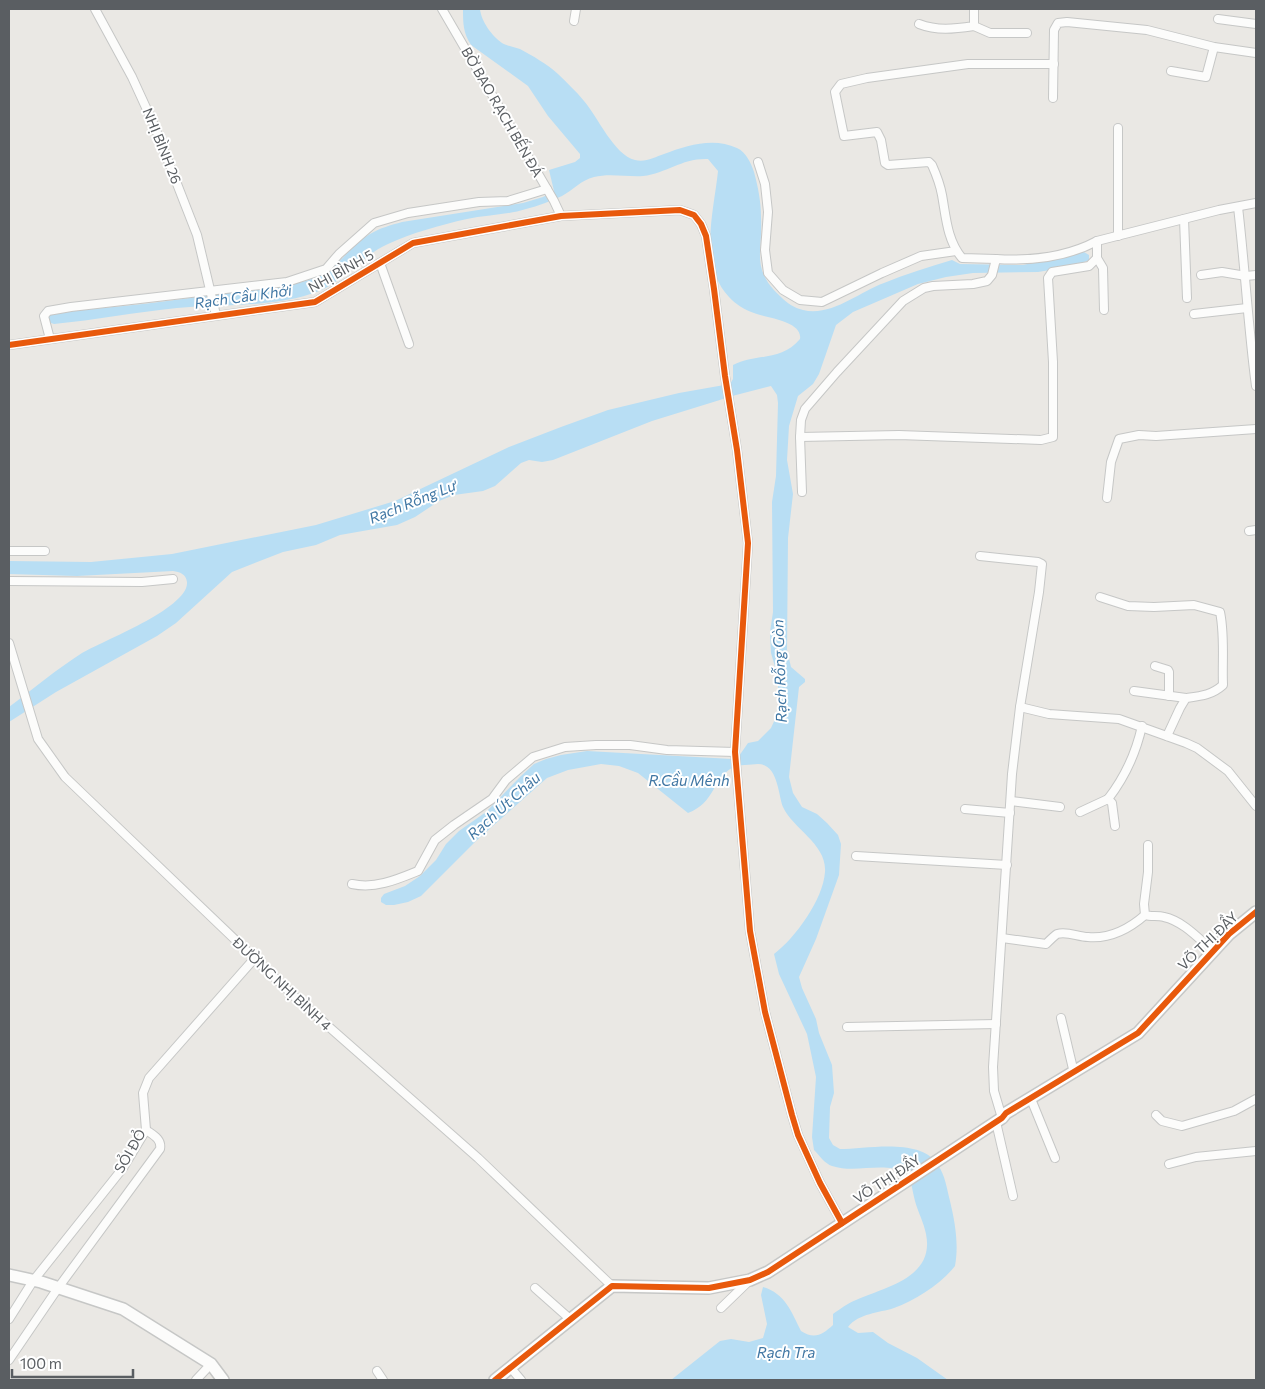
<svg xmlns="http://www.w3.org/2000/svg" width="1265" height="1389" font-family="Commissioner,sans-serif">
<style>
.water{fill:#b8def4}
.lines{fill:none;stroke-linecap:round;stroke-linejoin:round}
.street-casing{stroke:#c6c7c6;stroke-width:10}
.secondary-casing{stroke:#c6c7c6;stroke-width:14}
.street{stroke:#fcfcfb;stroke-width:8}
.secondary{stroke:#fcfcfb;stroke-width:11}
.cycleway-casing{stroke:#fff;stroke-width:9}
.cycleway{stroke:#e8590c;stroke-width:6}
.labels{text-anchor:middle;stroke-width:4;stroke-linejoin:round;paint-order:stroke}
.street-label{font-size:14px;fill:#5a5e62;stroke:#fff}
.water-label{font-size:15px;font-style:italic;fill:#3f76a3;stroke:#fff}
</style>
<rect width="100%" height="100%" fill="#eae8e4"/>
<path class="water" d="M463 9H480C481 21 492 36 502 43 507 46 514 47 520 49 533 56 547 64 558 74 567 83 576 91 584 101 598 117 614 155 635 160 645 163 655 157 664 154 687 145 714 137 737 148 746 152 751 163 754 172 758 187 761 201 761 217 763 252 750 269 781 297 787 303 794 308 803 310 831 317 859 292 884 283 906 274 929 267 952 260L960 264 1023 265 1084 252 1089 255V260L1074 266 1038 272 973 273 946 277 918 284 853 312 836 325 819 374 813 384 798 396 789 426 787 460 793 494 788 538 787 650 791 667 805 679V682L799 687 789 777 793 793 802 807 817 814 827 823 838 835 841 844 839 875 816 939 799 977 802 988 816 1019 819 1033 832 1065 834 1093 830 1107 829 1138 833 1145 840 1149C867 1149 921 1137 938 1165 945 1175 947 1189 950 1201 955 1222 959 1244 955 1266 941 1284 916 1300 894 1308 879 1313 859 1313 848 1327L858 1333 873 1332 888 1343 917 1358 948 1380H671L720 1341 731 1339 749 1342 763 1338 767 1324 761 1295 763 1287C785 1293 792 1313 801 1331 815 1340 823 1334 833 1325V1314C840 1309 848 1303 856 1300 885 1287 935 1278 926 1234 924 1223 918 1212 915 1201 913 1194 912 1186 910 1179L907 1173C883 1161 856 1174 832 1166 825 1164 819 1155 814 1150L812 1137 816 1077 811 1053 807 1034 779 974 774 954C795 938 823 900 825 872 827 844 793 829 783 807 778 794 778 764 758 764 751 765 739 764 732 768 713 778 715 803 688 813L638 773 619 766 601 764 568 770 547 778 476 841 421 896 408 902 394 905H386L381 902V898L384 894 405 886 420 876 436 860 446 844 459 831 486 812 521 776 534 764 546 759 561 755 587 751 732 759 739 756 748 743 758 741 771 728 776 717 778 705V677L771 653 770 632 773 612 772 502 776 476 778 403 777 395 771 386 736 395 652 421 553 460 542 462 529 460 521 463 495 486 483 491 454 495 439 501 415 517 397 525 340 535 316 545 283 552 232 572 176 623 157 636 56 692 9 722V707C33 689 57 669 82 653 102 641 189 608 187 582 186 574 180 572 173 571L77 576 9 574V561L91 562 172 554 316 525 395 501 509 447 561 427 608 410 679 393 730 384 733 379V365C756 353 781 362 800 339 803 321 767 318 754 313 745 310 735 304 729 297 698 264 714 211 718 171L708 159C682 158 667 173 643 176 627 177 609 173 594 177 581 180 573 190 562 196 551 201 538 206 526 209 507 215 486 215 467 219 440 225 412 233 388 244 364 254 344 281 319 291 275 308 224 304 177 308 136 312 95 320 54 324L48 322 49 313 52 311C116 309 179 300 242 290 267 286 294 287 317 277 339 268 350 245 370 234 380 228 391 225 402 222L523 203 543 197 554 191 549 170 575 162 580 158V154L548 116 528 86 471 45C463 33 463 23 463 9Z"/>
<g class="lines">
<defs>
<g id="street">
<polyline points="95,9 132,77 154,125 197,235 216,315"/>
<polyline points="442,9 554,201 561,216"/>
<polyline points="1218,19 1256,24"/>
<polyline points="574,21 576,9"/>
<path d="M919 24C937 31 954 29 974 26V9"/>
<polyline points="974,26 990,33 1027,33"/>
<polyline points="1171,71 1206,77 1214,47"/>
<polyline points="1053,98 1054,30 1058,23 1067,22 1147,30 1214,47 1256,53"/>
<polyline points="758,162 765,184 768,212 765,250 768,273 783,290 800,300 822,302 882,273 921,256 956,251"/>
<path d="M1238 207C1245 267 1248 326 1256 386"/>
<polyline points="1184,219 1187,298"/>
<polyline points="1118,236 1118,128"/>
<polyline points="1097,258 1103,268 1104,310"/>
<path d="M996 259 962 258C947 240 946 217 942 195 940 184 936 174 932 165L929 162 888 165 885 163 881 140 877 132 844 136 835 92 841 84 867 78 968 64H1054"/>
<polyline points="380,263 409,344"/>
<polyline points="1201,275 1222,272 1246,276 1256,275"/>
<polyline points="1194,314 1247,308"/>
<polyline points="50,339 44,316 48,311 71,307 287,282 326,269 339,254 374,223 408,213 479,202 508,201 547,189"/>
<polyline points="9,345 315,302 413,243 561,216 680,210 694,215 701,224 706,236 714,289 725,376 737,450 748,543 735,752 750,931 765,1012 792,1115 798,1135 820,1183 842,1223"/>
<polyline points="800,437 899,435 1041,440 1053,437 1053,362 1048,278 1052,272 1089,266 1097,258 1097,241"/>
<path d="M802 492 800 437 801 420 805 409 837 372 903 301 924 288 933 286 973 284 987 281 992 275 996 259C1029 261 1067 257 1097 241L1219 210 1256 203"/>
<polyline points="1107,498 1111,462 1119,439 1139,435 1156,436 1256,429"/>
<polyline points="1249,531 1256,530"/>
<polyline points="9,551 45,551"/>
<polyline points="980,556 1038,562 1042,564 1039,592 1020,707 1012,774 993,1067 994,1091 1002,1118"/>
<polyline points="9,581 142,582 173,579"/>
<path d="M1100 597 1128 606 1154 607 1194 605 1220 612C1225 636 1222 661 1223 685 1212 695 1201 696 1186 698L1180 708 1167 736"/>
<polyline points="9,643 38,739 65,777 295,997 478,1158 612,1286"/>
<polyline points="1155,666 1168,670 1169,672 1169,696"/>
<polyline points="1134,691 1186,698"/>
<polyline points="1020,707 1049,714 1119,719 1186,743 1197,748 1228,771 1256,806"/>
<polyline points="1011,801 1060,807"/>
<polyline points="965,809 1010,813"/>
<polyline points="1080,812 1108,799"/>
<path d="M1115 826 1112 803 1108 799C1125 777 1136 753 1142 726"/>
<path d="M1148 845V872L1144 904 1145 915C1151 917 1158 915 1164 917 1183 921 1199 939 1213 951"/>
<polyline points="856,856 1007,865"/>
<path d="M352 884C375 889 396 880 418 871L435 840 454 825 492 799 506 780 533 757 565 747 596 745H630L667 750 735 752"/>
<path d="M1002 938 1046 944C1049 941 1054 936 1057 934 1068 931 1078 937 1088 937 1110 939 1129 929 1145 915"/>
<polyline points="1061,1018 1074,1073"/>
<polyline points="847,1027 996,1024"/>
<polyline points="1031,1099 1055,1158"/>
<polyline points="1156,1115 1162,1121 1182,1126 1234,1111 1256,1099"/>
<polyline points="996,1122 1013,1196"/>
<polyline points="1169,1164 1196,1157 1256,1151"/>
<polyline points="535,1288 570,1319"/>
<polyline points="721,1308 750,1280"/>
<polyline points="9,1319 33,1281 123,1168 146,1130 143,1093 149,1078 254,959"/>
<path d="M9 1360 58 1288 160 1149C162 1139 153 1135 146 1130"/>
<polyline points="510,1367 521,1380"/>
<polyline points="377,1371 383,1380"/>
<polyline points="196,1380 211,1364"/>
</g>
<g id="secondary">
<polyline points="9,1275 41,1282 123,1309 211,1364 223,1380"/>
<polyline points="495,1380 612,1286 709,1288 750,1280 768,1272 1002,1118 1006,1113 1138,1033 1229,934 1256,912"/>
</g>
</defs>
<use href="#street" class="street-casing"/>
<use href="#secondary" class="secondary-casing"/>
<use href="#street" class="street"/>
<use href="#secondary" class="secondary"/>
<defs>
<g id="cycleway">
<polyline points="9,345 315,302 413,243 561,216 680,210 694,215 701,224 706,236 714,289 725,376 737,450 748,543 735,752 750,931 765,1012 792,1115 798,1135 820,1183 842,1223"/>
<polyline points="495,1380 612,1286 709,1288 750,1280 768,1272 1002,1118 1006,1113 1138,1033 1229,934 1256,912"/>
</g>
</defs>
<use href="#cycleway" class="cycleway-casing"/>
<use href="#cycleway" class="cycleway"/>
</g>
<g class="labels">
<g class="street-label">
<text transform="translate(502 112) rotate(60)" y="5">BỜ BAO RẠCH BẾN ĐÁ</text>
<text transform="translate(162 146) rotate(68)" y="5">NHỊ BÌNH 26</text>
<text transform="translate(341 271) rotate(-29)" y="5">NHỊ BÌNH 5</text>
<text transform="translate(1208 941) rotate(-44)" y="5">VÕ THỊ ĐẦY</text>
<text transform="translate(282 984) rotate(43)" y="5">ĐƯỜNG NHỊ BÌNH 4</text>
<text transform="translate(130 1151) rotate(-60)" y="5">SỎI ĐỎ</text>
<text transform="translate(887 1179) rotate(-33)" y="5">VÕ THỊ ĐẦY</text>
</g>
<g class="water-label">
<text transform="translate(243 297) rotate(-8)" y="5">Rạch Cầu Khởi</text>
<text transform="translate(413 502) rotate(-22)" y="5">Rạch Rỗng Lự</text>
<text transform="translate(780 671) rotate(-92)" y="5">Rạch Rỗng Gòn</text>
<text x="689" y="786">R.Cầu Mênh</text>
<text transform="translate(504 806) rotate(-42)" y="5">Rạch Út Châu</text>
<text x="786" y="1358">Rạch Tra</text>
</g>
</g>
<rect width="1265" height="1389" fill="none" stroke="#5a5e62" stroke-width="20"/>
<path d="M12 1369v8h121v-8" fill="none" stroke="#5a5e62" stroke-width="2.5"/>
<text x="20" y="1369" font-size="15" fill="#5a5e62" stroke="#ffffff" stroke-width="4" paint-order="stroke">100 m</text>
</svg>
